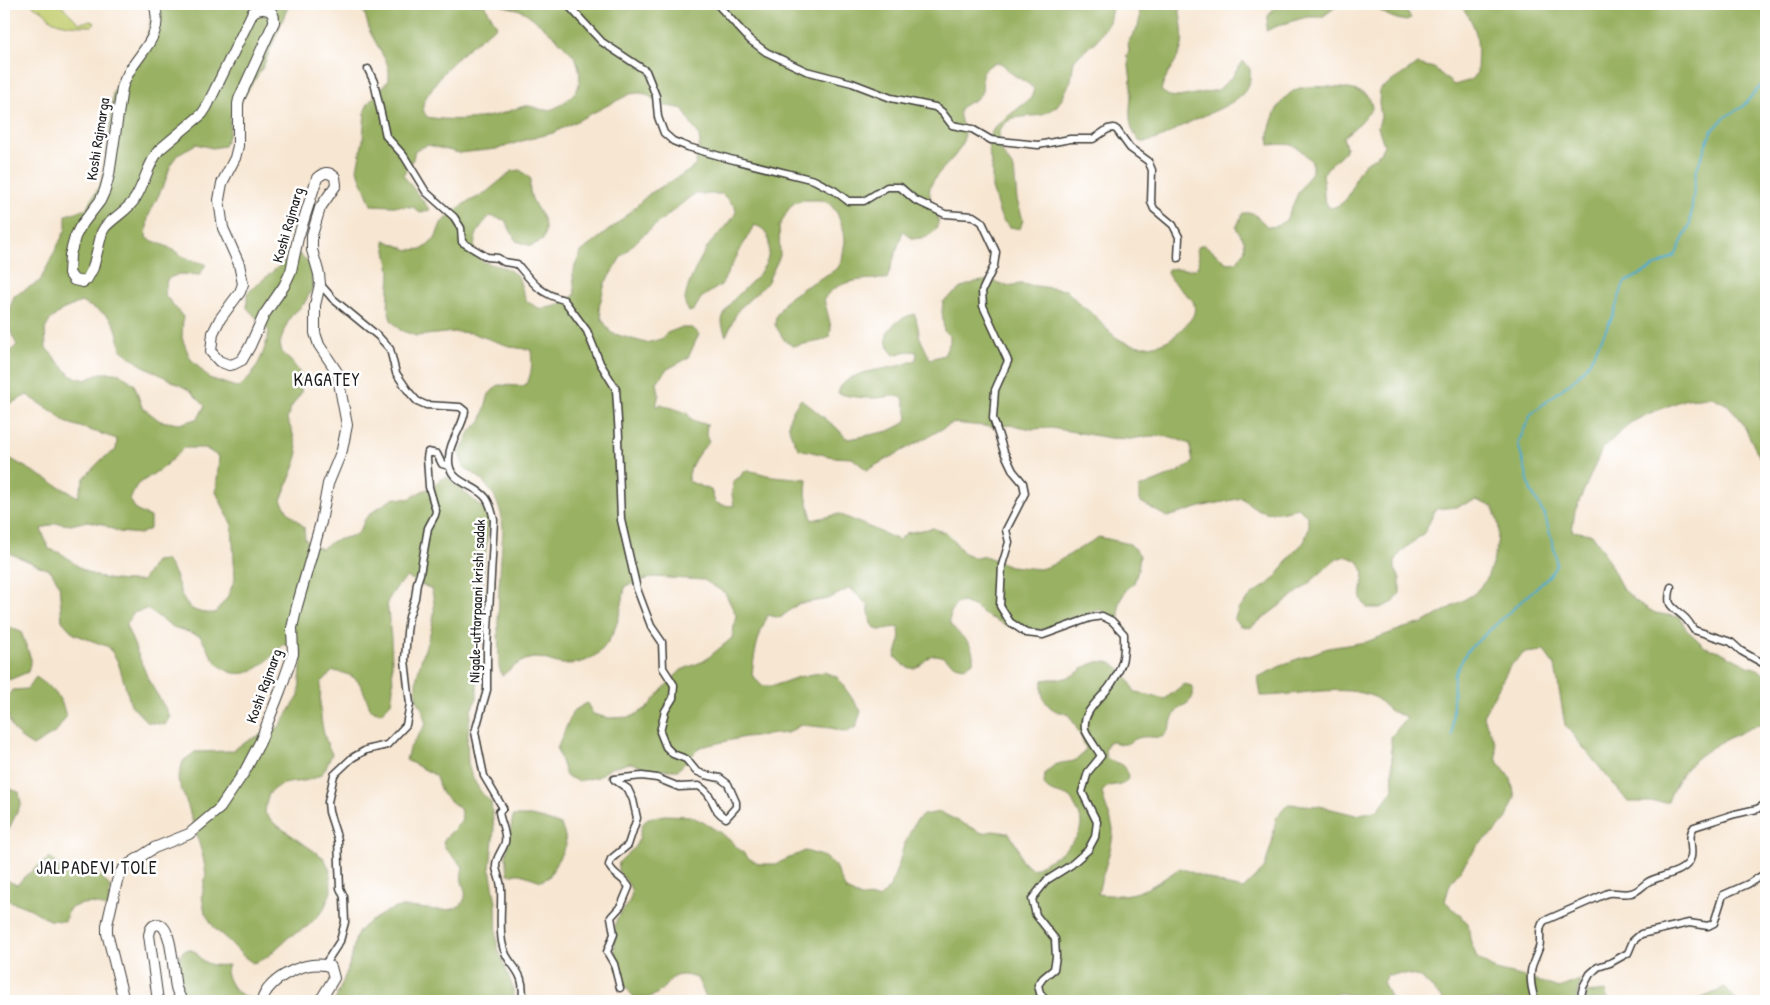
<svg xmlns="http://www.w3.org/2000/svg" width="1770" height="1005" font-family="'Patrick Hand',sans-serif">
<style>
.green{fill:#c2ce70;stroke:#6f7546}
.forest{fill:#99b162;stroke:#5a663f;fill-rule:evenodd}
.lines{fill:none;stroke-linecap:round;stroke-linejoin:round}
.stream{stroke:#4facce;stroke-width:2}
.minor-casing{stroke:#3d3a37;stroke-width:9}
.primary-casing{stroke:#3d3a37;stroke-width:12}
.minor{stroke:#fff;stroke-width:6}
.primary{stroke:#fff;stroke-width:10}
.labels{text-anchor:middle;stroke-width:5;stroke-linejoin:round;paint-order:stroke}
.street-label{font-size:15px;fill:#1c1c1c;stroke:#fff}
.quarter-label{font-size:18px;letter-spacing:1px;fill:#1c1c1c;stroke:#fff}
</style>
<rect width="100%" height="100%" fill="#fff"/>
<filter id="ink" filterUnits="userSpaceOnUse"><feTurbulence type="fractalNoise" baseFrequency=".02" numOctaves="2"/><feDisplacementMap in="SourceGraphic" scale="10" xChannelSelector="R" yChannelSelector="G"/><feConvolveMatrix kernelMatrix="1 2 1 2 8 2 1 2 1" color-interpolation-filters="sRGB"/></filter>
<filter id="wash" filterUnits="userSpaceOnUse"><feTurbulence type="fractalNoise" baseFrequency=".0096" numOctaves="4" result="noise"/><feDisplacementMap in="SourceGraphic" scale="20" xChannelSelector="R" yChannelSelector="G"/><feGaussianBlur stdDeviation="1.12" result="paint"/><feColorMatrix in="noise" values="0 0 0 0 0 0 0 0 0 0 0 0 0 0 0 0 0 1.4 0 .05"/><feComposite in="paint" operator="in"/></filter>
<g filter="url(#wash)">
<rect width="100%" height="100%" fill="#f7e6d2"/>
<path class="green" d="M31 4H56L62 6 79 23 91 21 95 23 92 26C80 26 59 26 49 18 47 16 46 13 44 12 39 8 38 10 31 4Z"/>
<g class="forest">
<path d="M149 4H290L287 9 263 67 230 118V131L224 146 212 148 196 144 178 154 171 164 165 182 148 217 146 238 168 247 187 259 206 264 200 275 179 274 167 279 165 295 183 317 182 338 190 358 209 378 239 388C257 371 264 355 269 331L247 308V293L290 257 299 254 309 262 312 275V289L304 304 291 316 284 330 280 344 282 353 292 362 302 376 301 393 290 409 287 419 292 431 298 452 294 468 281 500 288 512 304 527 305 539 311 544 321 549 333 541 355 535 361 529 365 519 375 510 394 498 409 499 422 491 433 487 440 479 447 477 485 510 489 524 484 563 480 626 475 647 477 665V698L471 710 467 741 468 764 472 777 481 792 491 802 494 830 490 868 496 903 497 946 513 988V1001H335C340 988 346 975 350 962 354 951 353 939 360 930 366 923 388 910 396 908 414 903 456 920 464 900 467 893 464 888 462 882 461 877 462 871 463 867 457 859 446 852 443 843 448 833 456 829 462 819L460 809 442 794 435 775 406 760 409 749 426 724C424 719 423 714 422 709 420 704 416 700 416 695 413 658 444 626 431 589L407 577 396 588 387 602 391 638 393 688 391 703 381 713 371 710C361 686 362 675 333 671L321 683C319 708 320 731 332 754 329 760 326 771 320 775 305 786 281 777 269 794 266 799 266 808 265 813L274 823 324 858 330 870 331 892 323 911 308 926 289 937 266 958 253 963 243 956 229 941 215 929 205 913 202 896 206 874 203 857 188 806 178 780 183 761 195 752 231 751 251 739 279 727 299 696 302 652 284 644C267 662 244 687 219 665 212 659 205 644 200 636L173 627 147 609 133 613 126 625 149 681 170 716 165 725 147 722 131 705 118 662 109 647 74 634 62 621 59 584 51 571 9 553 4 557V455L78 497 84 478 101 460 116 450 117 439 65 422 55 413 27 395 12 403 4 404V357L17 345C6 324 6 318 14 296L40 281 66 229V215L86 209 100 185 106 168 113 93 123 72 147 40 152 11ZM81 302C112 317 115 316 121 350L140 364 189 390 205 406 198 418 180 424 160 421 142 407 134 384 119 373H101L86 380 71 376 46 348 45 329 51 319 62 310ZM184 448H205L219 457 216 492 232 525 235 579 227 598 215 613C172 616 186 580 165 560L155 561 142 581C121 581 100 581 82 569 68 560 67 554 49 549L41 529 56 523 71 525 87 521 102 524 119 532 140 534 150 529V517L137 511 130 500 136 486 166 465Z"/>
<path d="M362 4H484L497 26C470 46 446 64 429 93 426 97 423 102 423 107 423 111 425 114 427 117 447 121 476 120 496 115 506 113 515 108 525 106 533 105 540 111 548 110 558 109 570 98 576 91 582 84 580 66 575 58 570 49 533 17 524 12 516 7 506 8 499 4H1113L1109 22 1097 40 1074 60 1071 80 1062 99 1056 107 1042 115 1013 118 1005 123 999 131V142L1002 152 1014 169 1017 200 1023 220 1020 229 1010 227 1003 221 999 212 992 188V167L989 153 988 138 995 127 1031 98 1034 89C1028 82 1019 79 1011 73 1007 70 1004 63 999 63 992 62 986 68 982 73 982 88 986 94 971 102 968 103 963 105 961 108 956 115 966 129 964 138 960 157 938 169 931 185 924 199 945 212 936 229 932 236 919 240 912 238 908 236 905 233 903 231L887 279C865 279 837 279 824 299L831 327 830 337 821 341 793 346 785 341 775 325 776 316 787 299 805 287 830 273 838 268 842 260 845 241 844 231 837 213 830 204 822 200H803L794 203 788 210 779 227 780 256 767 283 738 310 726 336C723 328 720 322 724 314 736 288 772 276 769 244 768 232 764 228 754 225L721 285 701 298 694 310 689 312C687 308 685 306 685 301 685 288 701 256 709 245 718 234 730 225 736 212L735 207 722 194H695L690 197 642 236 621 257 605 283 599 308 602 319 611 333 646 343 661 339 667 333 680 328H693L699 334 688 358 666 370 657 382 659 394 656 407 661 404 687 413 691 419 700 423 707 424 706 434 709 442C697 455 690 463 688 481L711 490 715 502 721 505 734 506 732 494 733 481 740 477 744 471C755 470 763 475 773 476 784 477 795 478 807 479L806 494 812 520 839 514 899 540 906 533 933 528 948 534 964 553 976 558 985 556 1010 566 1040 569 1052 565 1099 537 1130 544 1140 555 1138 570 1134 583 1126 590 1119 603V619L1100 610 1073 619 1049 629 1027 630 1008 626 985 615 975 607 963 602 956 604 951 612 949 622C959 638 975 640 973 662L966 667C950 667 946 654 934 655 922 656 919 683 895 657L900 640 899 628C891 626 886 630 878 630L871 624 868 605 850 588 828 599 798 604 780 618 768 615C758 635 754 653 752 675L762 686H773L798 677 824 672 837 677 861 711 856 727 847 732 831 728 801 725 787 733 745 737 700 747 678 770H657L630 763 611 768 598 777 578 781 566 776 557 749 573 711 587 703 593 714 608 718 631 717 647 708 661 691 681 670 704 661 732 638 736 615 725 593 704 580 653 577 625 586C620 623 609 667 562 664 554 663 545 658 536 658 523 658 511 668 502 676L499 666 498 626 499 587 503 529 501 513 494 495 480 478 464 467 459 455 471 430 481 422 489 394 498 385 524 386C533 378 532 361 531 350L512 347 472 333 455 332 416 336 400 330 391 320 388 307 390 271 384 240 409 250 423 249 435 239 441 223 464 204 484 194 512 171 520 170 531 179C530 183 529 187 530 191 533 212 551 215 543 240L531 246 516 241 505 220 490 216C477 229 474 236 474 254L484 262 506 268 518 276 526 301 540 309 557 306 575 295 573 275 575 266 581 252 619 222 649 194 687 172 695 166 700 142 698 133 692 126 683 109C676 107 670 107 663 105 647 100 653 90 630 94L553 133 525 140 497 149 459 153 428 145 415 150 413 159 403 175 430 210 420 213 413 207 371 205 357 169 363 140 365 110 369 102 389 80V71L387 63 370 32Z"/>
<path d="M1138 4H1179C1180 18 1186 38 1180 52 1174 66 1164 76 1161 91L1169 96 1179 97 1218 90 1232 77 1243 61 1250 69C1250 75 1251 83 1247 88 1238 104 1206 114 1190 122 1178 128 1165 137 1151 141 1147 142 1143 142 1140 142 1124 123 1132 107 1131 86 1131 77 1129 67 1128 58L1126 56 1129 52 1128 42 1138 27 1140 17Z"/>
<polygon points="1277,4 1340,4 1322,17 1307,17 1282,24 1266,31 1268,16"/>
<path d="M1371 4H1401L1411 18 1407 21C1391 19 1383 13 1371 4Z"/>
<path d="M1459 4H1766V470L1741 420 1728 405 1712 397 1686 399 1648 414 1630 423 1602 449 1575 511 1572 531 1592 534 1603 550 1622 588 1637 602 1655 613 1680 617 1686 629 1705 647 1719 651 1748 666 1758 669 1766 676V721C1724 741 1684 752 1668 802H1628L1565 725 1555 666 1544 651 1524 653 1510 666 1483 716 1495 742 1497 761 1511 779 1515 797 1507 818 1495 832 1479 844 1450 884 1445 901 1468 923 1470 939 1477 958 1496 970 1521 976 1559 988 1580 980 1576 1001H1444C1424 979 1419 971 1387 975L1383 982 1390 997 1389 1001H1367L1357 996 1339 993 1326 998 1325 1001H708L697 978C664 967 673 989 650 997 646 999 638 997 634 997 617 979 613 960 615 936 615 932 614 925 616 921 620 911 634 901 631 890 630 884 622 876 618 871L619 862 634 848 639 839 642 825 648 818 665 815 690 816 703 822 724 835 750 859 760 864H776L805 851 823 856 835 866 846 890 861 897 879 898 890 887 899 863 904 845 915 822 923 815 940 812 982 833 993 831 1009 833 1018 848 1021 860 1033 869C1053 859 1094 837 1077 810 1075 807 1073 802 1071 799 1062 791 1053 796 1044 785L1045 773C1048 771 1051 767 1055 765 1070 759 1074 767 1086 749 1084 742 1072 717 1067 714 1065 712 1061 712 1059 712 1045 707 1039 694 1043 680 1051 678 1059 680 1066 678 1077 675 1084 666 1094 663 1114 656 1128 675 1134 691 1144 695 1154 696 1165 699L1184 684 1192 686C1193 691 1194 694 1192 698 1189 704 1181 706 1177 711 1169 720 1173 729 1162 737 1155 738 1148 736 1142 737 1127 740 1129 749 1112 741L1108 742 1105 751 1106 758C1119 765 1127 761 1128 779L1123 784 1108 786 1102 792C1104 806 1111 816 1113 829 1114 846 1101 876 1098 894 1136 899 1150 888 1180 868L1229 886 1243 889 1264 869 1272 843 1276 818 1288 804 1319 806 1356 815 1378 810 1393 789 1391 737 1407 717C1402 715 1394 713 1389 710 1384 706 1380 700 1374 697 1344 683 1295 696 1261 696L1258 677 1289 662 1328 648 1366 642 1404 628 1423 623 1474 594 1486 580 1493 562 1497 544 1499 526 1493 507 1476 500 1456 507 1436 509 1424 533 1402 551 1395 561V569L1400 578V593L1394 602 1380 608H1367L1361 599 1364 573 1358 561 1346 556 1336 559 1306 586 1250 628 1240 626 1234 620 1239 608 1253 594 1268 584 1279 573 1292 554 1304 542 1309 527 1307 516 1298 508C1271 514 1264 517 1242 498L1204 506 1167 517 1139 501V488L1176 473 1193 463 1190 444 1171 437 1150 436 1130 439 1110 438 1051 428 1032 429 1012 425 993 427 953 423 867 470 852 458 833 457 799 449C785 426 785 420 801 399L838 429 845 437 849 439 889 431 903 424 908 417 903 398C895 394 884 398 875 398 862 398 849 397 838 393 843 372 880 370 897 366 903 365 910 362 916 360L917 352 908 351 894 355C875 336 895 319 914 314L916 318 920 338 930 359 944 355 950 342V337L944 331 942 311 943 302 962 287 976 282 991 280 1006 286 1021 284 1066 290C1070 294 1075 299 1079 304 1085 309 1092 312 1097 318 1102 322 1105 328 1110 332 1130 352 1163 350 1181 330 1190 320 1198 315 1193 301L1171 280 1167 273 1168 269C1177 268 1189 271 1197 268L1199 263 1197 249 1200 245H1205L1227 263 1237 262 1245 250 1244 240 1236 228 1243 213H1253L1268 227 1277 226 1286 220 1299 191 1312 172V162C1296 144 1294 143 1269 145 1267 125 1278 98 1297 89 1308 84 1358 87 1366 95 1370 98 1372 104 1372 109L1359 124 1343 137 1346 147 1344 152 1329 166 1323 174 1324 196 1327 205 1331 208C1355 202 1350 181 1362 167 1371 156 1377 161 1384 145L1378 127 1381 117 1379 103 1380 89 1418 64 1434 68 1454 85C1463 82 1474 81 1477 72 1478 41 1480 28 1459 4Z"/>
<polygon points="4,625 21,632 31,659 28,672 9,680 4,666"/>
<path d="M36 677C53 689 62 696 66 717L56 732 33 746C28 743 21 739 17 734 7 723 3 702 12 690L27 689Z"/>
<polygon points="4,787 19,792 21,804 4,839"/>
<polygon points="513,816 531,816 547,820 561,825 565,836 566,845 549,877 541,881 521,874 508,874 506,856"/>
<path d="M50 857 61 869H73L83 865 102 877 110 887 108 909C96 901 82 902 69 909L65 921 49 920 31 909 4 899V879L17 885 24 877Z"/>
<path d="M189 949 196 952C203 966 215 966 229 965L226 973C230 984 235 994 248 997V1001H187C177 987 174 965 183 951Z"/>
<polygon points="1725,988 1737,1001 1695,1001"/>
<polygon points="1606,991 1607,1001 1586,1001 1586,993"/>
</g>
<g class="lines">
<polyline class="stream" points="1452,736 1454,676 1467,651 1551,574 1556,565 1556,556 1545,516 1531,491 1518,443 1531,414 1577,377 1590,361 1612,318 1624,283 1675,256 1690,224 1696,171 1711,132 1725,117 1742,107 1766,80"/>
</g>
</g>
<g filter="url(#ink)">
<g class="lines">
<defs>
<g id="minor">
<path d="M567 4 602 42 646 71 656 96 658 117 664 133 673 141 688 147 730 159 814 180 835 191 848 201H864L887 187H900L915 200 945 214 973 216 982 222 996 252 994 266 982 291 983 306 1008 361 995 390 993 418 1004 452 1013 471 1023 483 1025 493 1006 530 1009 542 1002 565 1000 606 1010 622 1026 633 1043 635 1090 618 1102 616 1112 621 1124 634C1124 645 1125 655 1121 665 1119 672 1114 680 1110 686 1101 699 1082 711 1085 729 1086 734 1097 749 1101 756L1088 772 1082 792 1097 822 1095 837 1088 850 1071 865 1047 880 1032 899 1036 915 1055 939 1056 957 1054 969 1043 978 1038 985 1040 993 1046 1001"/>
<polyline points="717,4 750,40 766,52 806,71 852,83 891,98 935,107 942,112 952,125 972,129 991,140 1038,145 1070,139 1093,139 1108,129 1114,128 1117,130 1130,148 1148,161 1152,170 1151,202 1154,209 1173,225 1179,237 1178,258"/>
<path d="M368 69 374 82 386 136 404 156 426 192 454 217 461 228 462 242 487 257 498 258 504 262 517 264C533 283 539 293 564 300L587 331 600 363 616 389 619 437 618 439 621 520 637 589 651 626 662 642 663 668 674 685 673 698 665 711 660 732 666 747 673 754 686 759 696 771 705 775 720 778 728 784 736 802V807L726 818C714 812 715 803 708 794 706 791 702 788 699 786L679 787 657 778 642 776 614 779"/>
<path d="M320 284 333 299 378 336 390 349 396 373 409 392 417 401 426 405 460 407 465 411C463 428 449 441 449 458 447 484 475 483 486 498 491 505 492 512 494 520L487 649V690L475 732 484 776 503 808 499 812C500 821 507 833 505 842 503 851 495 857 496 867 497 874 501 881 501 889 502 906 499 924 502 942 506 968 527 967 522 1001"/>
<path d="M1671 587C1666 607 1671 605 1684 617 1688 620 1691 626 1694 630L1731 642 1741 651 1766 665"/>
<path d="M615 780 628 789 633 800 637 818 628 845 611 859 609 865C612 874 624 878 629 887L621 906 611 917 614 934 607 952 614 964 620 988"/>
<polyline points="325,964 340,941 345,922 344,897 340,888 338,840 329,812 328,802 334,775 352,758 366,750 387,745 406,725 410,704 405,660 407,632 409,617 415,598 417,583 420,574 428,528 435,515 436,511 429,487 427,458 428,452 437,454 442,464 449,466"/>
<path d="M1535 1001C1532 990 1529 978 1532 966 1534 960 1537 954 1539 948 1542 938 1537 929 1544 921L1608 893C1617 892 1623 895 1631 893 1638 892 1642 886 1648 882 1659 875 1687 874 1691 857 1693 847 1687 836 1694 827L1735 814 1757 809 1766 804"/>
<polyline points="1580,1001 1583,987 1590,974 1598,967 1610,963 1628,953 1633,941 1641,934 1689,923 1708,926 1714,923 1723,895 1748,884 1766,873"/>
</g>
<g id="primary">
<path d="M124 1001 107 933V925L117 881 120 873 126 866 154 848 189 834 220 808 245 771 260 742 280 691 293 654 292 628 297 606 321 522 328 484 342 450 347 425 337 372 319 345 315 333V305L320 284 319 274 312 250V235L320 208 336 185 335 177C328 171 324 172 317 178L298 238 291 271 284 286 264 315 250 346 242 360 234 364 229 365 219 361 211 352 213 333 220 319 240 292 243 284 239 264 223 228 219 200 222 183 235 158 238 146V104L239 99 274 22C275 9 263 6 253 12L206 108 202 114 159 150C148 164 145 182 136 197 130 209 114 217 105 227L102 232 93 268 87 279 83 282 74 280 69 273 70 255 75 237 80 227 100 201 105 190 109 175 122 88C130 57 167 40 154 4"/>
<path d="M158 1001 149 935C150 931 151 926 155 925 173 918 173 977 176 987 177 992 180 997 182 1001"/>
<path d="M262 1001C267 978 310 957 331 967L334 978 320 1001"/>
</g>
</defs>
<use href="#minor" class="minor-casing"/>
<use href="#primary" class="primary-casing"/>
<use href="#minor" class="minor"/>
<use href="#primary" class="primary"/>
</g>
</g>
<g class="labels">
<g class="street-label">
<text transform="translate(98 139) rotate(-81)" y="5">Koshi Rajmarga</text>
<text transform="translate(288 225) rotate(-74)" y="5">Koshi Rajmarg</text>
<text transform="translate(477 601) rotate(-88)" y="5">Nigale-uttarpaani krishi sadak</text>
<text transform="translate(264 686) rotate(-70)" y="5">Koshi Rajmarg</text>
</g>
<g class="quarter-label">
<text x="327" y="386">KAGATEY</text>
<text x="97" y="874">JALPADEVI TOLE</text>
</g>
</g>
<rect width="1770" height="1005" fill="none" stroke="#fff" stroke-width="20"/>
</svg>
